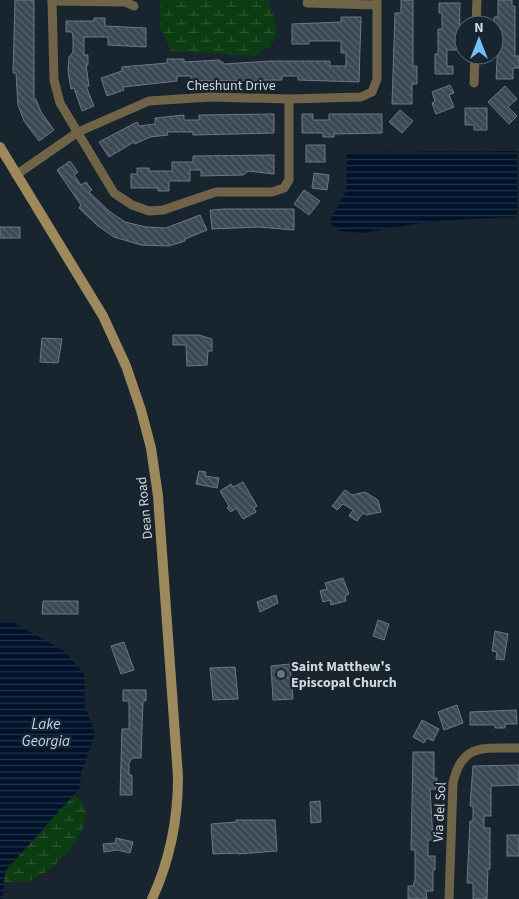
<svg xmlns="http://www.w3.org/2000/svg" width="519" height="899" font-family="'Source Sans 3',sans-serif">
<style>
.wetland{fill:url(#wetland-marsh)}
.water{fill:url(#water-rules)}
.building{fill:url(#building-back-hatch);stroke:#6b7986}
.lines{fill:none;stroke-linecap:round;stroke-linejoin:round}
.minor{stroke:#706448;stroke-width:9}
.secondary{stroke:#9d895c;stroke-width:10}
.worship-dot{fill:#6b7280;stroke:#18242e;stroke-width:2}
.labels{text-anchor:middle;stroke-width:4.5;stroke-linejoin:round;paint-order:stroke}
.street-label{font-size:14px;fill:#cfd7de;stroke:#18242e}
.poi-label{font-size:14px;font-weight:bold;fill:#cfd7de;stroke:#18242e;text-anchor:start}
.water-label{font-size:15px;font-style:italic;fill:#bbd5f3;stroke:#18242e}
</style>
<defs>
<pattern id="wetland-marsh" width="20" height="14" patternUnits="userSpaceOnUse" patternTransform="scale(1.25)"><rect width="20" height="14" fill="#0c3c12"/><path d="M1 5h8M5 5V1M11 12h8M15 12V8" fill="none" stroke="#2e5734"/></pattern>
<pattern id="water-rules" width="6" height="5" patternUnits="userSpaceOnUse" patternTransform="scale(1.25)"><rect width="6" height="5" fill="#00122b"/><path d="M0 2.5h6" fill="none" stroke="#243449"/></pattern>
<pattern id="building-back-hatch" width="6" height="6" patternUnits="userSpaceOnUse" patternTransform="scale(1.25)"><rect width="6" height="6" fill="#3c4955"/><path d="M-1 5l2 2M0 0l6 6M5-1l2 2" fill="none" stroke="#57626d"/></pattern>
</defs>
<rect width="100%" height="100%" fill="#18242e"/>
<g class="wetland">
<polygon points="160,0 268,0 276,24 276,38 271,45 254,56 171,51 160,28"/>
<path d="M75 794C78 798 82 802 84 806 95 830 52 873 31 880 23 882 12 882 4 883L5 871Z"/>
</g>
<g class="water">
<polygon points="517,151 517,217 432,221 363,233 340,231 329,222 346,191 347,152"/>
<polygon points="11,621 64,651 84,673 85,706 95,734 82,771 79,789 5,871 3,899 0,899 0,622"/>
</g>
<g class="building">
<polygon points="15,0 34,0 34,99 36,99 41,112 54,130 39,141 24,121 18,105 16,73 13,73"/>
<polygon points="401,0 413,0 413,66 417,66 417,84 412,84 412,104 392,104 395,13 401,13"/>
<polygon points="498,0 512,0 512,6 515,6 515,56 519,56 519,68 513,68 513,79 496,79 498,42 494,42 494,17 498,17"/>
<polygon points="439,3 460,3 459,50 447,50 447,66 453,66 453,74 435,74 435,54 438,54 438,29 442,29 442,13 439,13"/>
<polygon points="341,17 361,17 359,82 298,80 298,76 282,76 282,80 191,81 191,76 177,76 177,81 123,87 124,90 107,96 101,78 122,71 122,67 167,63 167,59 184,59 184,62 219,60 225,64 271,61 330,61 330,66 346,66 346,53 341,53 341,41 309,41 309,44 292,44 292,24 341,22"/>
<polygon points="94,18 105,18 105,26 146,28 146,47 108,45 108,37 84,37 84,55 88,55 88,65 86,65 89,86 86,86 94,106 82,111 74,88 71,89 68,72 69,57 73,52 73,37 72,32 66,32 66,21 94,21"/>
<polygon points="450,85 454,93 449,95 454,107 436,114 432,103 435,101 432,92"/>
<polygon points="505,86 517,99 508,107 517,116 509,124 488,102"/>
<polygon points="465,108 487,108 487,130 474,130 474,125 465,125"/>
<polygon points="400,110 413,121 402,133 389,122"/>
<polygon points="274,114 274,133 193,135 193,132 167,132 168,135 150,137 135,144 134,142 109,157 99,142 137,122 139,126 155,124 155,118 184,115 184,120 199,120 199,115"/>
<polygon points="302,114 313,114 313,120 329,120 329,114 382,114 382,133 334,134 334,137 323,137 323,133 302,133"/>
<rect x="306" y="145" width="19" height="17"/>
<polygon points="274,155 274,174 248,171 243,175 201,176 201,170 190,170 190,181 169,181 169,191 158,191 158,188 131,188 131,174 137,174 137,168 149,168 149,171 172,171 172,162 193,162 193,156"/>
<polygon points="70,161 78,172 74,175 81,185 86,182 92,190 89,192 109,211 125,222 146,227 166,228 200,215 207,230 185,239 185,241 169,246 141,245 114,237 98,226 79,208 81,205 57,170"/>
<polygon points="314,173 329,175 327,190 312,188"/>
<polygon points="304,190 320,201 309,215 294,204"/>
<polygon points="225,209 294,209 294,230 259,227 212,229 210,210"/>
<rect x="0" y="227" width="20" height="11"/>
<polygon points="173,335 199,335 212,339 212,351 208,351 207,365 187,366 186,345 173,345"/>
<polygon points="42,338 62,339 58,363 40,362"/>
<polygon points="199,471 206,472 205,476 219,478 217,488 196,484"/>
<polygon points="243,482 257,506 254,508 256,512 243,519 236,508 231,512 227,508 229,506 220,491 231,484 233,487"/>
<polygon points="345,490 352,495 365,492 378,500 381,512 366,515 363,513 357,521 349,516 353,510 343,504 337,510 332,506"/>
<polygon points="343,578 349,594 345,596 346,601 331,605 330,600 323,602 320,591 327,589 325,583"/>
<polygon points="276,595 278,603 260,612 257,602"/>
<polygon points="43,601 78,601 78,614 42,614"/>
<polygon points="378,620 389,624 384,640 373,636"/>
<polygon points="495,631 508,634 504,660 496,659 497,652 492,651"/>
<polygon points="124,642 134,670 121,674 111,646"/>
<polygon points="290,664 293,699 273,700 271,666"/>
<polygon points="235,667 238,699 213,700 210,668"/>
<polygon points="123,690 146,690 146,701 143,701 141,758 132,758 129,763 129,775 132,775 132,795 120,795 122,729 129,729 129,701 123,701"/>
<polygon points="457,705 463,723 444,730 438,712"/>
<polygon points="516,710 517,724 505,724 505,728 495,728 495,725 470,725 470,712"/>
<polygon points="422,720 439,729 433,741 427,738 424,743 413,737"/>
<polygon points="413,752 434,752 434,778 437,778 437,789 430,789 433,840 428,840 428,856 435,856 435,870 433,870 433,891 426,891 427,899 408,899 408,886 413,886 415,880 415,850 411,850"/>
<polygon points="519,765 519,785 491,786 491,816 484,816 484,828 490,828 490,869 488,869 487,899 473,899 473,883 467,883 470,821 473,821 473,806 470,806 473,766"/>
<polygon points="320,801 321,822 311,823 310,802"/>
<polygon points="236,820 275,820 277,851 238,854 238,853 213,854 211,824 236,822"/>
<rect x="507" y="835" width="12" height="21"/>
<polygon points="116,838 133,842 130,853 117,850 104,852 103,844 115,843"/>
</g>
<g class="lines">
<g class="minor">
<polyline points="52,0 54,80 60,103 114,193 132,205 149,211 163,210 216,192 272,192 284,188 289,180 289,99"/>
<polyline points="52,1 125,2 134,6"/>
<polyline points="307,3 376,5"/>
<polyline points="476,25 477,0"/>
<polyline points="474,83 475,55"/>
<polyline points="16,175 78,132 149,101 210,97 289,99 361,97 372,92 377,79 377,0"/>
<path d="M449 899 453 783C462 742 484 749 519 748"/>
</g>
<path class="secondary" d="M0 147 103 316 126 366 141 410 151 448 158 496 178 777C178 819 170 860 152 899"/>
</g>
<circle class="worship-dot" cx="281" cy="674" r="5"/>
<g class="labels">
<g class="street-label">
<text x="231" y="90">Cheshunt Drive</text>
<text transform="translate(144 508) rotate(-96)" y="5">Dean Road</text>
<text transform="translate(439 812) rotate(-87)" y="5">Via del Sol</text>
</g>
<g class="poi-label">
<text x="291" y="671">Saint Matthew's<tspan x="291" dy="16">Episcopal Church</tspan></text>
</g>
<g class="water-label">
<text x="46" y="729">Lake<tspan x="46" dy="17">Georgia</tspan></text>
</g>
</g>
<g transform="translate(479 40)"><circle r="24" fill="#18242e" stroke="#616c74"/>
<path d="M0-4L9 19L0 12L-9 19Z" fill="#74c0f6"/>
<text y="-8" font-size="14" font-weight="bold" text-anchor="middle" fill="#cfd7de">N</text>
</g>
</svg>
